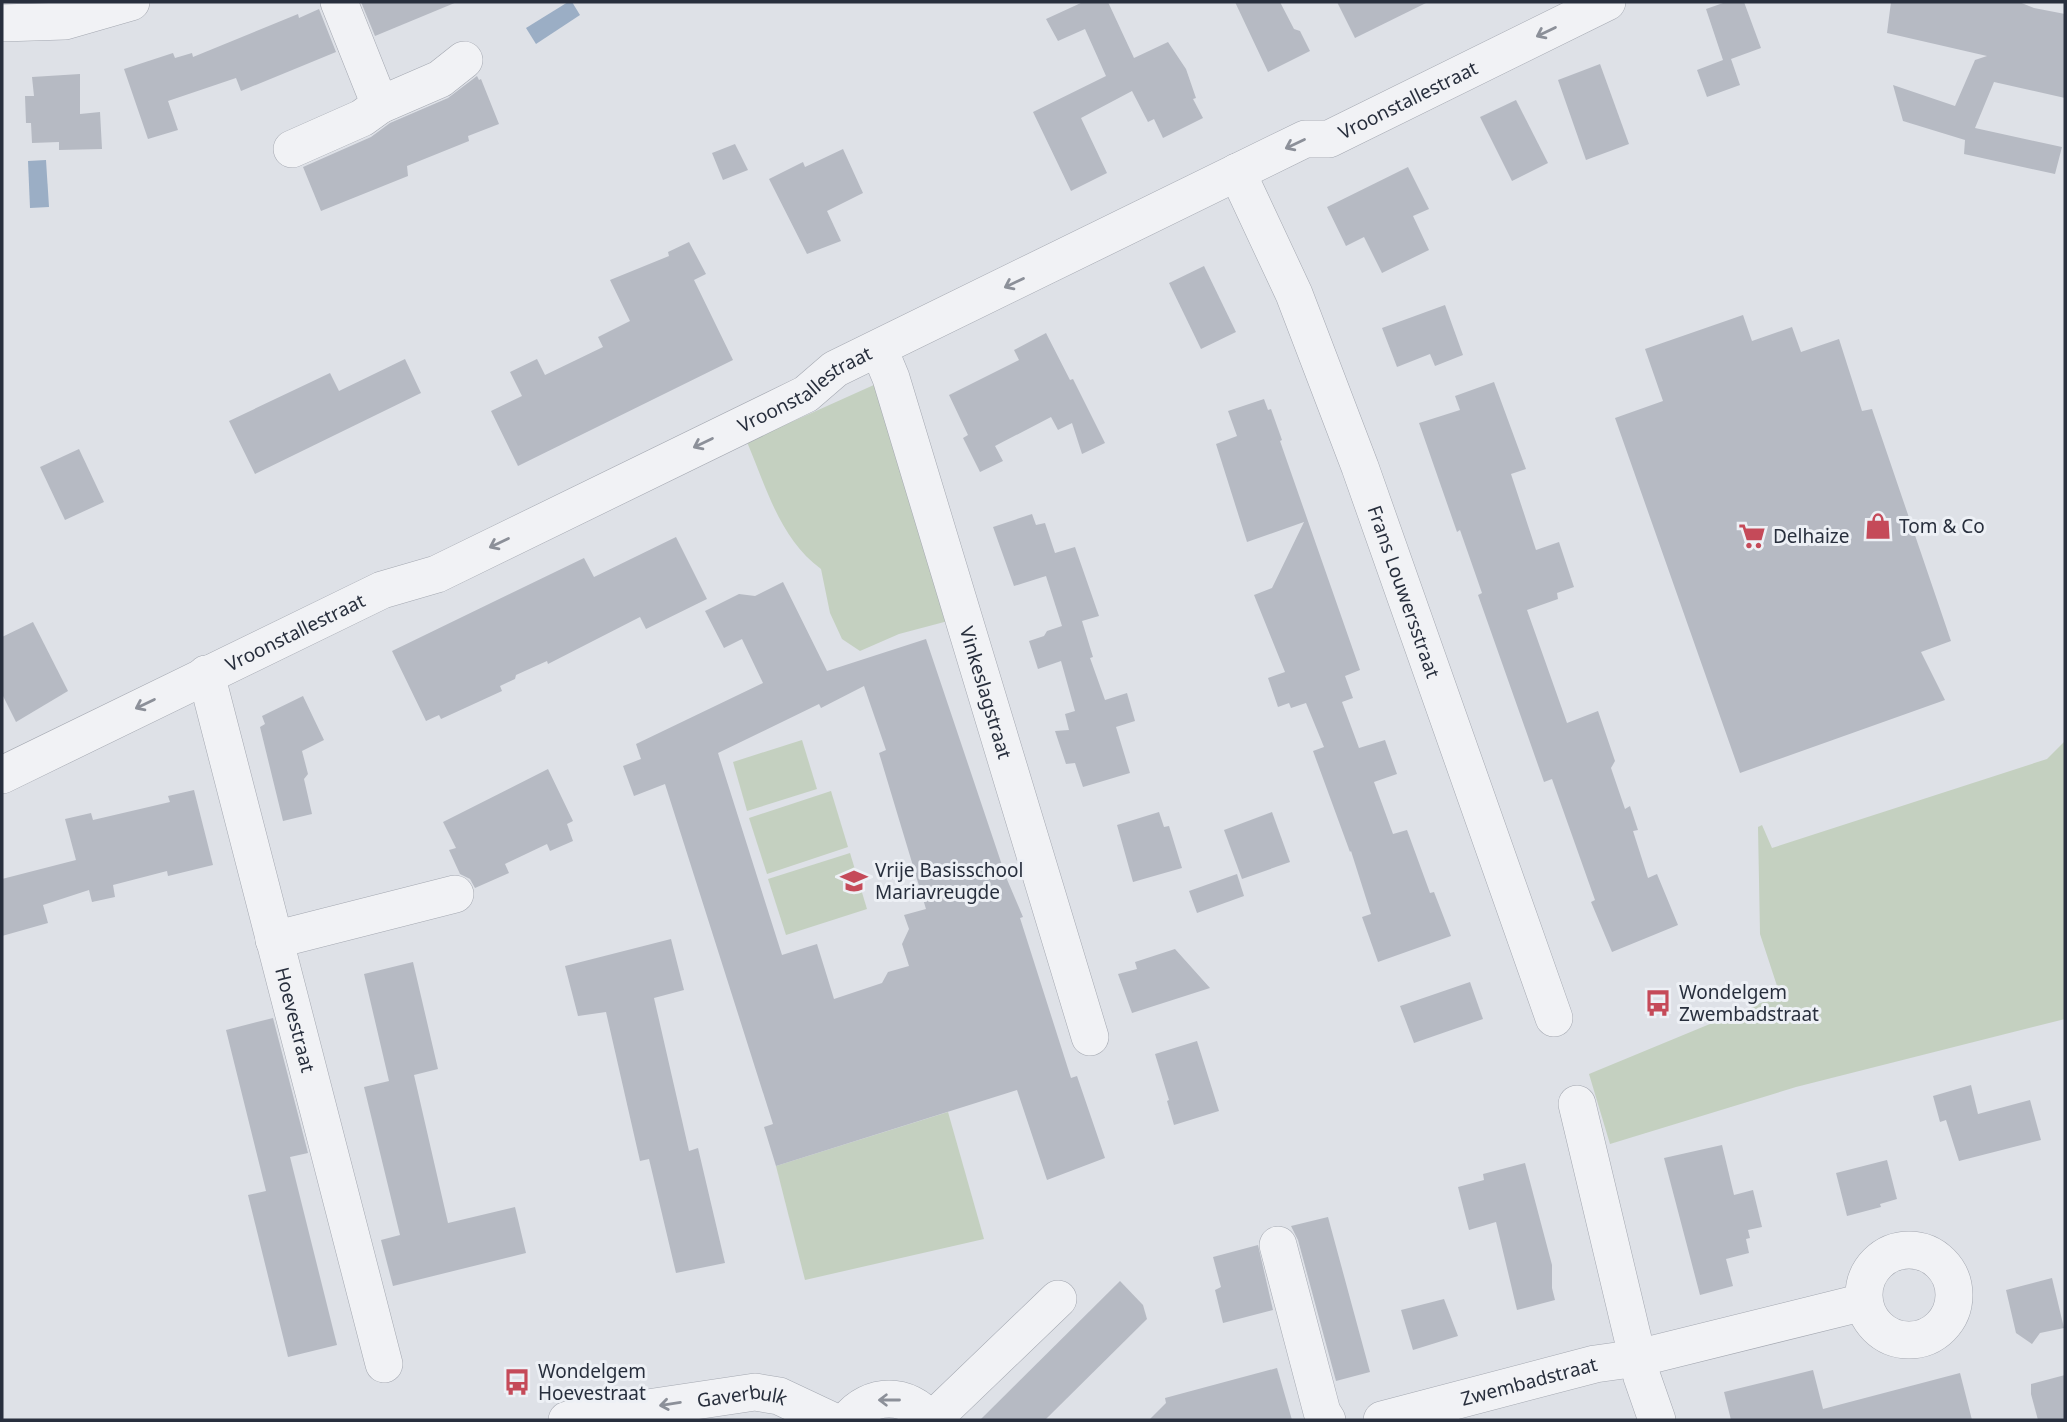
<svg xmlns="http://www.w3.org/2000/svg" width="2067" height="1422" font-family="'Noto Sans',sans-serif">
<style>
.green{fill:#c4d0c0}
.water{fill:#9baec5}
.building{fill:#b6bac3;fill-rule:evenodd}
.lines{fill:none;stroke-linecap:round;stroke-linejoin:round}
.street-casing{stroke:#a4a8b1;stroke-width:38}
.street{stroke:#f1f2f5;stroke-width:37}
.oneway{stroke:#8c9099}
.labels{text-anchor:middle;stroke-width:6;stroke-linejoin:round;paint-order:stroke}
.street-label{font-size:19px;fill:#282f3d;stroke:#edf0f5}
.poi-label{font-size:19px;fill:#282f3d;stroke:#edf0f5;text-anchor:start}
</style>
<rect width="100%" height="100%" fill="#dee1e7"/>
<g class="green">
<path d="M876 384 948 621 899 634 860 651 842 639 830 613 821 569C780 539 766 487 747 442Z"/>
<polygon points="802,740 817,789 747,811 733,762"/>
<polygon points="2065,741 2065,1019 1796,1087 1610,1144 1589,1074 1780,995 1760,934 1758,827 1762,825 1772,848 2047,759"/>
<polygon points="831,791 848,847 767,874 749,818"/>
<polygon points="850,853 867,909 786,935 768,879"/>
<polygon points="948,1112 984,1239 805,1280 776,1166"/>
</g>
<g class="water">
<polygon points="568,2 572,2 580,15 536,44 526,28"/>
<polygon points="46,160 49,207 30,208 28,161"/>
</g>
<g class="building">
<polygon points="361,2 457,2 375,36"/>
<polygon points="1083,2 1108,2 1134,58 1168,42 1186,69 1196,98 1193,99 1203,118 1163,138 1154,119 1148,122 1132,91 1081,118 1107,173 1071,191 1033,112 1106,76 1085,29 1058,41 1046,19"/>
<polygon points="1235,2 1280,2 1294,29 1300,31 1310,51 1268,72"/>
<polygon points="1337,2 1428,2 1355,38"/>
<polygon points="1726,2 1744,2 1761,48 1731,59 1740,85 1707,97 1697,70 1723,60 1706,9"/>
<polygon points="1891,2 2019,2 2034,8 2065,14 2065,98 1994,82 1975,128 2062,147 2055,174 1964,154 1965,140 1903,121 1893,85 1955,106 1975,60 1987,56 1887,33"/>
<polygon points="319,9 336,52 241,91 236,78 168,101 178,130 148,139 124,69 173,53 175,58 192,53 193,57 298,14 299,18"/>
<polygon points="1600,64 1629,144 1586,160 1558,80"/>
<polygon points="80,74 80,114 100,112 102,149 59,150 59,142 32,143 31,123 26,123 25,96 34,96 32,77"/>
<polygon points="477,76 479,80 481,79 499,124 468,136 469,141 407,166 408,176 321,211 303,167 371,137 390,123 448,98"/>
<polygon points="1516,100 1548,163 1512,181 1480,117"/>
<polygon points="735,144 748,170 723,180 712,153"/>
<polygon points="843,149 863,193 827,211 841,241 807,254 769,179 803,162 805,167"/>
<polygon points="1408,167 1429,209 1413,216 1429,250 1382,273 1364,237 1346,246 1327,207"/>
<polygon points="689,242 706,274 694,280 733,360 518,466 491,411 522,396 510,372 537,359 545,375 603,347 598,337 630,321 610,280 669,256 668,252"/>
<polygon points="1204,266 1236,332 1201,349 1169,283"/>
<polygon points="1445,305 1463,355 1435,366 1430,354 1397,367 1382,328"/>
<polygon points="1743,315 1752,341 1792,327 1801,352 1839,339 1862,411 1872,409 1951,641 1921,652 1945,700 1740,773 1615,418 1663,401 1645,349"/>
<polygon points="1046,333 1070,380 1073,379 1105,443 1082,454 1072,423 1058,430 1051,417 995,446 1003,461 980,472 963,438 968,435 949,395 1019,360 1014,350"/>
<polygon points="405,359 421,393 255,474 229,421 330,373 339,391"/>
<polygon points="1494,382 1526,469 1511,474 1536,550 1559,542 1574,587 1557,593 1558,599 1527,610 1567,723 1598,711 1615,761 1611,768 1625,809 1630,806 1638,830 1633,831 1648,878 1657,874 1678,925 1612,952 1591,902 1595,900 1552,779 1544,782 1478,595 1482,593 1460,530 1457,532 1419,423 1460,410 1455,396"/>
<polygon points="1264,399 1268,410 1271,409 1282,440 1280,441 1360,670 1345,676 1353,698 1342,702 1359,748 1385,740 1397,774 1374,782 1393,834 1407,830 1430,893 1434,892 1451,936 1378,962 1362,917 1371,914 1351,851 1350,852 1313,751 1324,747 1306,703 1291,708 1289,703 1278,707 1268,678 1285,672 1254,595 1272,588 1304,522 1247,542 1216,444 1237,436 1228,411"/>
<polygon points="79,449 104,502 65,520 40,467"/>
<polygon points="1032,514 1036,525 1045,523 1055,553 1075,547 1099,616 1082,621 1093,657 1090,658 1105,700 1127,693 1135,721 1116,727 1130,773 1083,787 1075,763 1066,764 1055,731 1069,730 1065,714 1075,711 1061,661 1038,669 1029,641 1044,636 1047,631 1062,626 1046,576 1014,586 993,527"/>
<polygon points="676,537 707,599 646,629 640,617 548,664 547,661 516,675 515,679 500,686 502,691 441,719 439,715 426,721 392,651 584,558 594,577"/>
<path d="M783 582 827 671 926 639 1006 877 1023 917 1020 918 1071 1078 1077 1076 1105 1158 1047 1180 1017 1090 776 1166 764 1127 773 1124 665 784 634 796 623 766 641 759 636 744 763 683 742 639 724 648 705 611 739 594 755 596ZM864 686 886 750 879 753 926 909 904 915 909 929 902 944 909 966 888 972 882 983 834 999 817 944 782 955 718 753 819 704 821 708Z"/>
<polygon points="33,622 68,691 16,722 2,694 2,637"/>
<polygon points="303,696 324,740 302,751 308,774 304,779 312,814 283,821 260,727 265,724 262,716"/>
<polygon points="548,769 573,821 567,824 573,841 550,851 547,844 505,864 509,873 475,888 470,879 460,874 449,850 456,848 443,822"/>
<polygon points="194,790 213,865 168,876 167,871 113,885 115,897 92,902 89,890 43,905 48,923 2,936 2,879 76,860 65,819 91,813 93,820 170,802 168,796"/>
<polygon points="1159,812 1164,827 1169,826 1182,868 1133,882 1117,825"/>
<polygon points="1272,812 1290,862 1242,879 1224,830"/>
<polygon points="1237,874 1244,896 1197,913 1189,891"/>
<polygon points="671,939 684,990 654,998 689,1151 698,1148 725,1263 676,1273 649,1159 640,1161 606,1012 578,1016 565,966"/>
<polygon points="1175,949 1210,988 1132,1013 1118,974 1137,969 1135,962"/>
<polygon points="413,962 438,1069 414,1075 448,1223 515,1207 526,1253 393,1286 381,1240 400,1235 364,1087 389,1081 364,974"/>
<polygon points="1470,982 1483,1019 1414,1043 1400,1006"/>
<polygon points="273,1018 308,1153 290,1157 337,1345 288,1357 248,1195 266,1191 226,1030"/>
<polygon points="1197,1041 1219,1111 1174,1125 1167,1101 1169,1100 1155,1054"/>
<polygon points="1971,1085 1978,1114 2030,1100 2041,1140 1959,1161 1946,1120 1940,1122 1933,1096"/>
<polygon points="1722,1145 1734,1195 1753,1190 1762,1227 1748,1230 1750,1238 1746,1239 1749,1253 1726,1259 1733,1286 1700,1295 1664,1158"/>
<polygon points="1887,1160 1897,1199 1880,1204 1881,1207 1847,1216 1836,1173"/>
<polygon points="1525,1163 1552,1265 1552,1288 1555,1300 1517,1310 1496,1222 1469,1230 1458,1187 1484,1180 1483,1174"/>
<polygon points="1328,1217 1370,1372 1336,1381 1298,1240 1291,1226"/>
<polygon points="1258,1245 1273,1310 1223,1323 1215,1290 1221,1287 1213,1257"/>
<polygon points="2052,1278 2064,1328 2040,1333 2032,1344 2016,1333 2006,1290"/>
<polygon points="1120,1281 1143,1305 1147,1319 1045,1420 980,1420"/>
<polygon points="1444,1299 1458,1336 1413,1350 1401,1310"/>
<polygon points="1277,1368 1292,1420 1149,1420 1166,1403 1165,1398"/>
<polygon points="1813,1370 1823,1409 1960,1373 1972,1420 1731,1420 1724,1392"/>
<polygon points="2065,1375 2065,1420 2038,1420 2031,1394 2031,1384"/>
</g>
<g class="lines">
<defs>
<g id="street">
<polyline points="339,2 380,105"/>
<polyline points="2,23 65,21 131,2"/>
<polyline points="292,149 362,118 380,105 440,79 464,60"/>
<path id="s1" d="M1237 172 1294 294 1360 467 1554 1018"/>
<path id="s2" d="M879 349 891 378 1090 1037"/>
<path id="s3" d="M206 674 384 1364"/>
<path id="s4" d="M2 775 382 590 437 574 806 394 835 369 1305 139H1329L1607 2"/>
<polyline points="274,940 455,894"/>
<polyline points="1577,1104 1642,1377 1657,1420"/>
<polyline points="1278,1245 1322,1412 1327,1420"/>
<circle cx="1909" cy="1295" r="45"/>
<path id="s5" d="M567 1420 755 1392 779 1396 830 1420"/>
<path d="M848 1420C870 1392 908 1392 930 1420"/>
<polyline points="932,1420 1058,1299"/>
<path id="s6" d="M1382 1420 1595 1364 1638 1358 1864 1302"/>
</g>
</defs>
<use href="#street" class="street-casing"/>
<use href="#street" class="street"/>
</g>
<defs><path id="oneway-shaft" d="M-6 0H5M1.5-3L5.5 0L1.5 3" fill="none" stroke-width="1.6" stroke-linecap="round" stroke-linejoin="round" transform="scale(1.75)"/></defs>
<g class="oneway">
<use href="#oneway-shaft" transform="translate(1546 32) rotate(154)"/>
<use href="#oneway-shaft" transform="translate(1295 144) rotate(155)"/>
<use href="#oneway-shaft" transform="translate(1014 283) rotate(154)"/>
<use href="#oneway-shaft" transform="translate(703 443) rotate(154)"/>
<use href="#oneway-shaft" transform="translate(499 543) rotate(154)"/>
<use href="#oneway-shaft" transform="translate(145 704) rotate(154)"/>
<use href="#oneway-shaft" transform="translate(889 1400) rotate(-180)"/>
<use href="#oneway-shaft" transform="translate(670 1404) rotate(171)"/>
</g>
<defs>
<symbol id="shop-bare" viewBox="-9 -9 18 18"><path d="M-5-2.5h2.3a2.7 3.5 0 0 1 5.4 0H5L5.5 6h-11ZM-1.5-2.5h3a1.5 2.3 0 0 0-3 0Z" fill="#c54a59" stroke="#edf0f5" stroke-width="2.5" paint-order="stroke"/></symbol>
<symbol id="supermarket-bare" viewBox="-9 -9 18 18"><path d="M-6-5.5h2.5l.6 2H6L4.5 2H-2.5L-4.4-4H-6ZM-1.5 3.2a1.3 1.3 0 1 0 .1 0ZM3 3.2a1.3 1.3 0 1 0 .1 0Z" fill="#c54a59" stroke="#edf0f5" stroke-width="2.5" paint-order="stroke"/></symbol>
<symbol id="school-bare" viewBox="-9 -9 18 18"><path d="M0-5L7-2L0 1L-7-2ZM-4 1L0 2.5L4 1V4Q0 6-4 4Z" fill="#c54a59" stroke="#edf0f5" stroke-width="2.5" paint-order="stroke"/></symbol>
<symbol id="bus-bare" viewBox="-9 -9 18 18"><path d="M-5-6H5V4H4V6H2V4H-2V6H-4V4H-5ZM-3.5-4V0h7V-4ZM-3.5 1.2v1.5H-2V1.2ZM2 1.2v1.5H3.5V1.2Z" fill="#c54a59" stroke="#edf0f5" stroke-width="2.5" paint-order="stroke"/></symbol>
</defs>
<g fill-rule="evenodd">
<use href="#shop-bare" x="1859" y="507" width="38" height="38"/>
<use href="#supermarket-bare" x="1733" y="517" width="38" height="38"/>
<use href="#school-bare" x="835" y="862" width="38" height="38"/>
<use href="#bus-bare" x="1639" y="984" width="38" height="38"/>
<use href="#bus-bare" x="498" y="1363" width="38" height="38"/>
</g>
<g class="labels">
<g class="street-label">
<text dy="7" stroke="none"><textPath href="#s4" startOffset="1564">Vroonstallestraat</textPath></text>
<text dy="7" stroke="none"><textPath href="#s4" startOffset="892">Vroonstallestraat</textPath></text>
<text dy="7" stroke="none"><textPath href="#s1" startOffset="452">Frans Louwersstraat</textPath></text>
<text dy="7" stroke="none"><textPath href="#s4" startOffset="326">Vroonstallestraat</textPath></text>
<text dy="7" stroke="none"><textPath href="#s2" startOffset="360">Vinkeslagstraat</textPath></text>
<text dy="7" stroke="none"><textPath href="#s3" startOffset="357">Hoevestraat</textPath></text>
<text dy="7" stroke="none"><textPath href="#s6" startOffset="152">Zwembadstraat</textPath></text>
<text dy="7" stroke="none"><textPath href="#s5" startOffset="177">Gaverbulk</textPath></text>
</g>
<g class="poi-label">
<text x="1899" y="533">Tom &amp; Co</text>
<text x="1773" y="543">Delhaize</text>
<text x="875" y="877">Vrije Basisschool<tspan x="875" dy="22">Mariavreugde</tspan></text>
<text x="1679" y="999">Wondelgem<tspan x="1679" dy="22">Zwembadstraat</tspan></text>
<text x="538" y="1378">Wondelgem<tspan x="538" dy="22">Hoevestraat</tspan></text>
</g>
</g>
<rect width="2067" height="1422" fill="none" stroke="#282f3d" stroke-width="7"/>
</svg>
